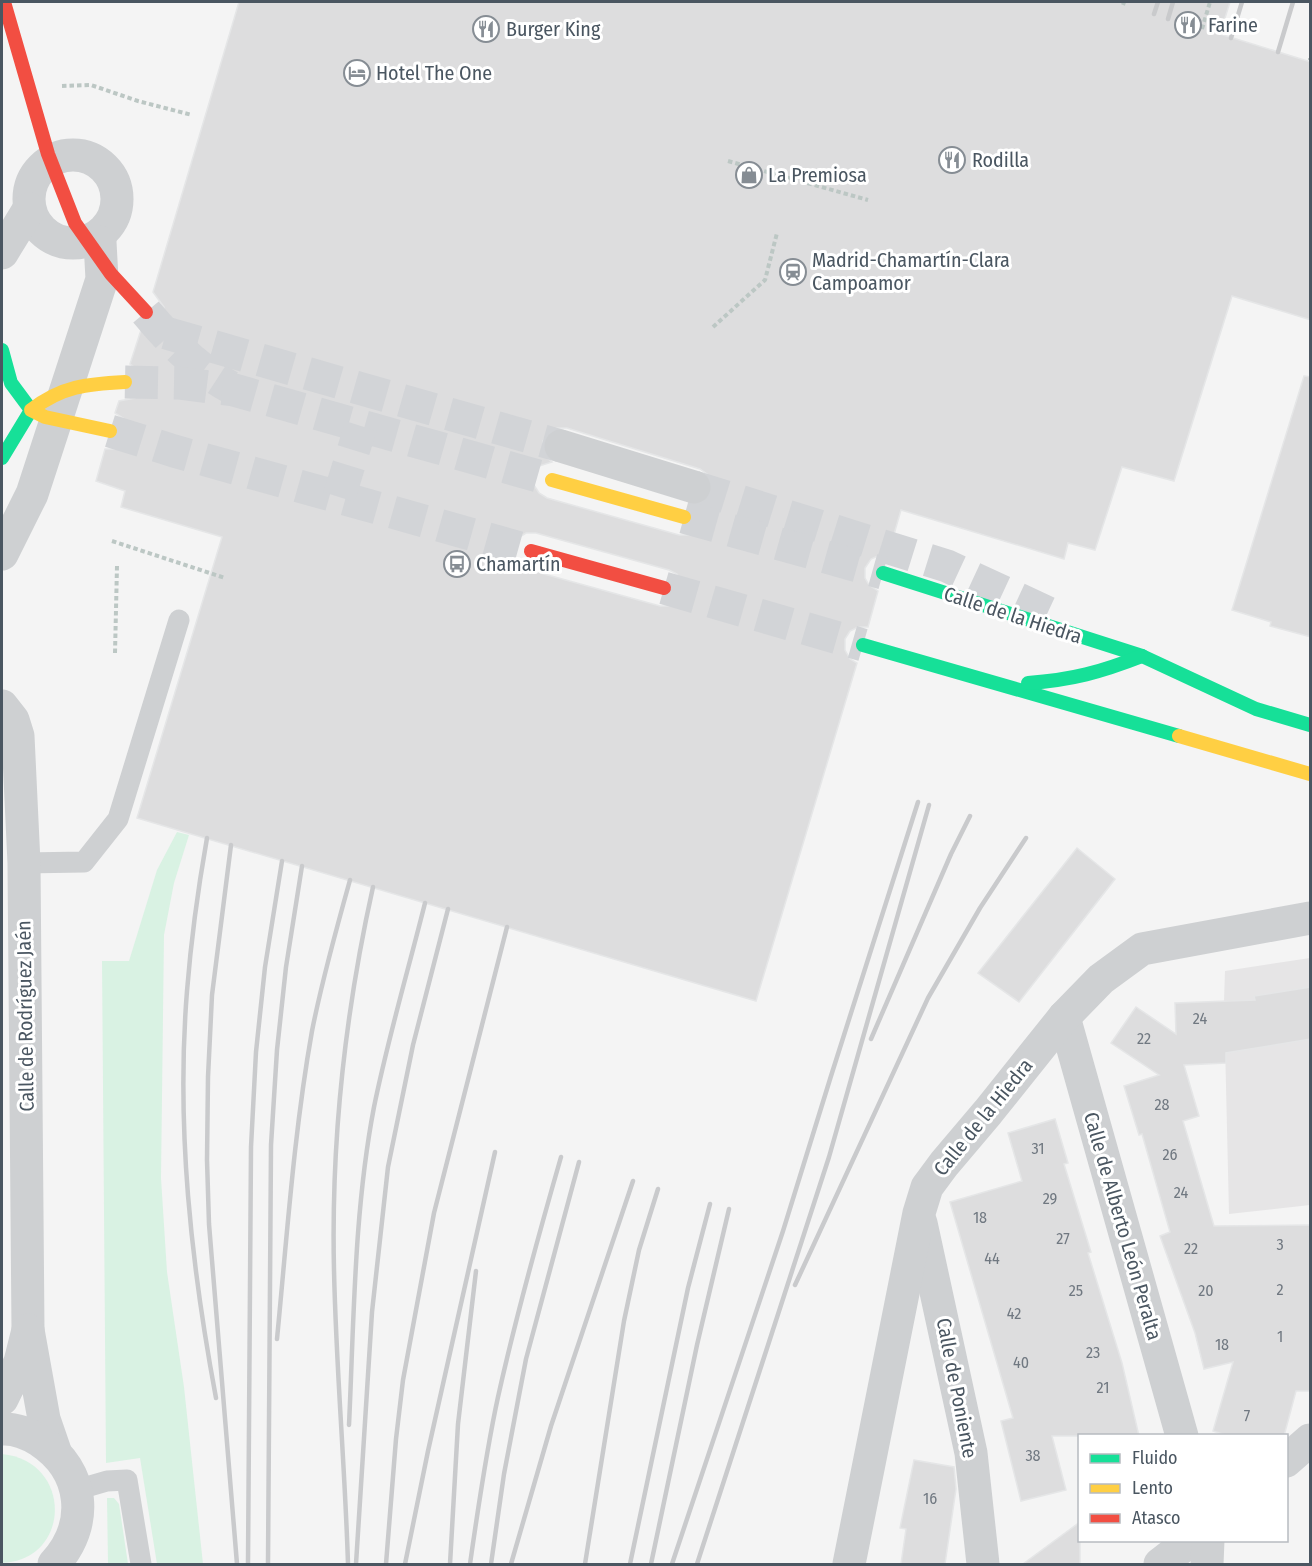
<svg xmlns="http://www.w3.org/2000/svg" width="1312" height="1566" font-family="'Fira Sans Condensed',sans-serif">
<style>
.education{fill:#e6e5e6}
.green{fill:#d9f2e3}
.building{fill:#ddddde;stroke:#e5e6e7;stroke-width:1.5;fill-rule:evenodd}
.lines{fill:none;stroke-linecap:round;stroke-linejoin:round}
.street-tunnel{stroke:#d2d4d7;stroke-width:33;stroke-dasharray:33 16;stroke-linecap:butt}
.secondary-tunnel{stroke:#d2d4d7;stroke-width:33;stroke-dasharray:33 16;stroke-linecap:butt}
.path{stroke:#bcc7c4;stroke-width:4;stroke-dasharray:4.5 3;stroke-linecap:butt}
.lane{stroke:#ced0d2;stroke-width:21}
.street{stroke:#ced0d2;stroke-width:33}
.fast{stroke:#16e098;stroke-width:14}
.slow{stroke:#ffcf43;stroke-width:14}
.jam{stroke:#f24e42;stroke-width:14}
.rail{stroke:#c9cacc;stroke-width:4.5}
.slow-bridge{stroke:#ffcf43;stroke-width:14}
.jam-bridge{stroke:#f24e42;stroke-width:14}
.labels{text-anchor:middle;stroke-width:6;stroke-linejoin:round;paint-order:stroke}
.number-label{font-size:16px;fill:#707881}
.poi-label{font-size:20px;fill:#4a5661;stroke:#fff;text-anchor:start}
.street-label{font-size:20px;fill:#4a5661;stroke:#fff}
</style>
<rect width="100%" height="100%" fill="#f4f4f4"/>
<polygon class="education" points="1310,958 1310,1205 1229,1214 1224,1001 1225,971"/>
<g class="green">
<polygon points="177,832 189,835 174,883 164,935 161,1178 167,1272 184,1387 203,1564 157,1564 140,1458 106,1463 102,961 129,961 157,870"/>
<path d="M2 1454C73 1461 72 1560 2 1563Z"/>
<polygon points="107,1498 114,1498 119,1504 128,1564 108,1564"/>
</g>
<g class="building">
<path d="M239 2H1230L1220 34 1311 62V320L1232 296 1174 481 1122 467 1095 550 1068 543 1064 559 901 510 888 555H880L871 559 865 568V578L869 585 878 591 868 627H858L850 631 845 639V650L850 659 857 663 756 1001 137 818 222 537 121 507 125 491 96 481 105 449H116L123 444 128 435V425L123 418 115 413 119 401 135 398 142 390 144 382 141 372 130 364 141 330H150L158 326 164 317V307L153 292ZM556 428H567L700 469 707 474 712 482V492L707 500 698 505 702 513V521L697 530 689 535H679L547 498 539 493 534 485V476L539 466 552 462 547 458 543 451V441L548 433ZM526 533H536L669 570 677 574 682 583V594L677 602 669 606H660L526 569 517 564 513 555V547L518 538Z"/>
<polygon points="1304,376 1311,377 1311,637 1270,626 1271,622 1232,610"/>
<polygon points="1077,848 1115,879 1019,1002 978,973"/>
<polygon points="1311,987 1311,1039 1226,1053 1226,1063 1184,1065 1199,1116 1183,1121 1214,1226 1311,1225 1311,1391 1296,1391 1284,1436 1228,1436 1213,1431 1233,1362 1204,1369 1195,1333 1160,1236 1170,1232 1142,1134 1139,1135 1124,1086 1159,1075 1111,1043 1136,1007 1176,1034 1175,1003 1255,1000 1254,996"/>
<polygon points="1055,1119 1068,1163 1064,1164 1091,1252 1088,1253 1122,1363 1139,1436 1052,1436 1066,1490 1021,1501 1001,1421 1013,1418 950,1202 1022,1181 1008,1133"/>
<polygon points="914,1460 954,1467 956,1489 945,1564 901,1564 906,1529 900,1528"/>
<polygon points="1080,1522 1080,1564 1023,1564"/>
</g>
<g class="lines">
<g class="street-tunnel">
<polyline points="166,333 561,446"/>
<polyline points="694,487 947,566 1059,618"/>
</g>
<g class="secondary-tunnel">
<path d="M146 312C170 341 197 369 230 387"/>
<polyline points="125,382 178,383 234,390 552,480"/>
<polyline points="110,431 174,451 531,551"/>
<polyline points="339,497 361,426"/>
<polyline points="684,517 883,573"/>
<polyline points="664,588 863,645"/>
</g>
<g class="path">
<polyline points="1123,5 1124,2"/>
<polyline points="1202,29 1210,2"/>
<polyline points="1310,60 1310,58"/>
<polyline points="62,86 91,85 138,101 192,115"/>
<polyline points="728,161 868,200"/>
<polyline points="713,327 765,280 777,233"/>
<polyline points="112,541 225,578"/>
<polyline points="115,653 117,566"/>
</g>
<g class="lane">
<polyline points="24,863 84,862 118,819 179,620"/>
<polyline points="76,1490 107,1481 127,1480 141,1564"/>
</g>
<g class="street">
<circle cx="73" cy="199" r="44"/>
<polyline points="2,253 29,209"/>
<polyline points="561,446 694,487"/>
<polyline points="2,554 32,494 102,279 100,242"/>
<polyline points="2,706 13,720 18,736 24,863 28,1330"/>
<polyline points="1064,1017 1182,1436"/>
<polyline points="921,1223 971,1453 983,1564"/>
<polyline points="2,1399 20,1362 28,1330 44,1419 55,1451"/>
<path d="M2 1429C14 1428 30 1434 40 1441 85 1471 90 1525 54 1564"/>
<polyline points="1286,1461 1310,1440"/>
<polyline points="849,1564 919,1213 927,1187 944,1164 988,1112 1064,1017 1101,979 1142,949 1310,918"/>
<polyline points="1160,1564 1191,1540"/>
<polyline points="1207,1564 1208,1540"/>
</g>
<g class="fast">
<polyline points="2,350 11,383 31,410 2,458"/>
<polyline points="883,573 1142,656 1256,709 1310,725"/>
<polyline points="863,645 1179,736"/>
<path d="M1028 683C1072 680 1101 672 1142 656"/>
</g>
<g class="slow">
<polyline points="552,480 684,517"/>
<polyline points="1179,736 1310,774"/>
</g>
<polyline class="jam" points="531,551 664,588"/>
<g class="rail">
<polyline points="1154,14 1158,2"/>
<polyline points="1168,19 1173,2"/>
<polyline points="1231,38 1242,2"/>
<polyline points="1278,52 1293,2"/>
<path d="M207 838C198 889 191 940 187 991 176 1127 191 1264 216 1398"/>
<polyline points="231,845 212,995 208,1077 207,1160 209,1224 237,1564"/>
<polyline points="871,1039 951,854 970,816"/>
<polyline points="795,1285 928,998 980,908 1026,838"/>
<path d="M277 1339C287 1236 294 1132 312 1031 322 980 336 930 350 880"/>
<path d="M349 1425C354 1319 354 1211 374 1107 388 1038 408 971 425 903"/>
<polyline points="248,1564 251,1147 256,1052 265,967 282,861"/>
<polyline points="268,1564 271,1145 277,1050 286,967 302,866"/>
<path d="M348 1564C345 1466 336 1368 334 1270 331 1141 345 1013 373 887"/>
<polyline points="356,1564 372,1312 388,1167 413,1045 448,909"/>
<polyline points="386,1564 396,1439 403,1380 434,1213 507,927"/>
<polyline points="405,1564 428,1451 495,1152"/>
<polyline points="450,1564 458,1424 476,1271"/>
<path d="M470 1564C478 1508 486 1452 498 1397 516 1316 538 1237 561 1157"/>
<polyline points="491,1564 504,1474 526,1359 579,1162"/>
<polyline points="511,1564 551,1426 633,1181"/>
<polyline points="585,1564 624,1321 639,1250 658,1189"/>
<polyline points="630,1564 688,1288 710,1204"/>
<polyline points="651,1564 697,1345 729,1209"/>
<polyline points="672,1564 783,1231 831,1076 918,802"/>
<polyline points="697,1564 829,1157 929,805"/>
</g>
<path class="slow-bridge" d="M110 431 45 417 31 410C62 386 87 384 125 382"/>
<polyline class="jam-bridge" points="4,2 48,154 75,223 111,274 146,312"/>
</g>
<defs>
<symbol id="restaurant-ring" viewBox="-11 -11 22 22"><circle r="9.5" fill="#fff" stroke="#868d94" stroke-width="1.5"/><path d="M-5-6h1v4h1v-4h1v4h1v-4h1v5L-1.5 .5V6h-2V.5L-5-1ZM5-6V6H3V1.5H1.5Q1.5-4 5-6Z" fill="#868d94"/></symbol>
<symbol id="hotel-ring" viewBox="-11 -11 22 22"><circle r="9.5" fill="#fff" stroke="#868d94" stroke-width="1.5"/><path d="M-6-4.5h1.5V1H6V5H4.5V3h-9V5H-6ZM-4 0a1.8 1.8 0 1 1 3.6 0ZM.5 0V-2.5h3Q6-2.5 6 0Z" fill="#868d94"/></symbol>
<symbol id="shop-ring" viewBox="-11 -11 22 22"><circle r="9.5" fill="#fff" stroke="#868d94" stroke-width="1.5"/><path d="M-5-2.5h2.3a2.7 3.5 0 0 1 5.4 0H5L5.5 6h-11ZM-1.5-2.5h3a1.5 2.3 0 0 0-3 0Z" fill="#868d94"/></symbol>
<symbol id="station-ring" viewBox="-11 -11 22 22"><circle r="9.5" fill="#fff" stroke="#868d94" stroke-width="1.5"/><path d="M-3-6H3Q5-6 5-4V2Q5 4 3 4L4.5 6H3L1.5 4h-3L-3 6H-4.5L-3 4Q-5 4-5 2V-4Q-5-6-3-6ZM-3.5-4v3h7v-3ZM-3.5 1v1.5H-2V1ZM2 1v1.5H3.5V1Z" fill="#868d94"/></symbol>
<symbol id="bus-ring" viewBox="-11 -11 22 22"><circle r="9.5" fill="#fff" stroke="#868d94" stroke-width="1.5"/><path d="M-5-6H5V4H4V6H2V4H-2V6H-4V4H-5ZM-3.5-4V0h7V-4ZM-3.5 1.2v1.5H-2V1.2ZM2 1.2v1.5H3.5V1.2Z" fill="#868d94"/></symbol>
</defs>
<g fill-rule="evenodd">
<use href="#restaurant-ring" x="1173" y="10" width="30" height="30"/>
<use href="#restaurant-ring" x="471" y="14" width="30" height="30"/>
<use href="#hotel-ring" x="342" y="58" width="30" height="30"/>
<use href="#restaurant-ring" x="937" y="145" width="30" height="30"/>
<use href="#shop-ring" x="734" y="160" width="30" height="30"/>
<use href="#station-ring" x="778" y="257" width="30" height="30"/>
<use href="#bus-ring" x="442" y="549" width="30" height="30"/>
</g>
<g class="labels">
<g class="number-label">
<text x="1200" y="1024">24</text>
<text x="1144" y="1044">22</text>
<text x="1162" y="1110">28</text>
<text x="1038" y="1154">31</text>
<text x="1170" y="1160">26</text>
<text x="1181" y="1198">24</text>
<text x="1050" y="1204">29</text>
<text x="980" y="1223">18</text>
<text x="1063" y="1244">27</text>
<text x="1280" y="1250">3</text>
<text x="1191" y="1254">22</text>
<text x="992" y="1264">44</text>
<text x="1280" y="1295">2</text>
<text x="1076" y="1296">25</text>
<text x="1206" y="1296">20</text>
<text x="1014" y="1319">42</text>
<text x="1280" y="1342">1</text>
<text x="1222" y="1350">18</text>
<text x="1093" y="1358">23</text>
<text x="1021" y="1368">40</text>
<text x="1103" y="1393">21</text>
<text x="1247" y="1421">7</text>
<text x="1033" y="1461">38</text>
<text x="930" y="1504">16</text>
</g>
<g class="poi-label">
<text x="1208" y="32">Farine</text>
<text x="506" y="36">Burger King</text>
<text x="376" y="80">Hotel The One</text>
<text x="972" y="167">Rodilla</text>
<text x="768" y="182">La Premiosa</text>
<text x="812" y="267">Madrid-Chamartín-Clara<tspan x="812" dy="23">Campoamor</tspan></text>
<text x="476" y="571">Chamartín</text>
</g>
<g class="street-label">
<text transform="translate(1013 615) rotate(18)" y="7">Calle de la Hiedra</text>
<text transform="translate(25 1016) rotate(-91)" y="7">Calle de Rodríguez Jaén</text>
<text transform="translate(983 1117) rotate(-51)" y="7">Calle de la Hiedra</text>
<text transform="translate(1123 1226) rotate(74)" y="7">Calle de Alberto León Peralta</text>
<text transform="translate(957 1388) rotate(79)" y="7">Calle de Poniente</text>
</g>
</g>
<rect width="1312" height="1566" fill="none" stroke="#4a5661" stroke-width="6"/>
<rect x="1078" y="1434" width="210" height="108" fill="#ffffff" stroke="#b7bbc0" stroke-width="1.5"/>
<rect x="1090" y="1454" width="30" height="9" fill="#16e098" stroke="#b7bbc0" stroke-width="1.5"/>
<text x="1132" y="1464" font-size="18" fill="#4a5661">Fluido</text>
<rect x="1090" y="1484" width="30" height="9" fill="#ffcf43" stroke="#b7bbc0" stroke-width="1.5"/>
<text x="1132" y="1494" font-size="18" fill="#4a5661">Lento</text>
<rect x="1090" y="1514" width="30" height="9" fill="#f24e42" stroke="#b7bbc0" stroke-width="1.5"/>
<text x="1132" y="1524" font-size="18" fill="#4a5661">Atasco</text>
</svg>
